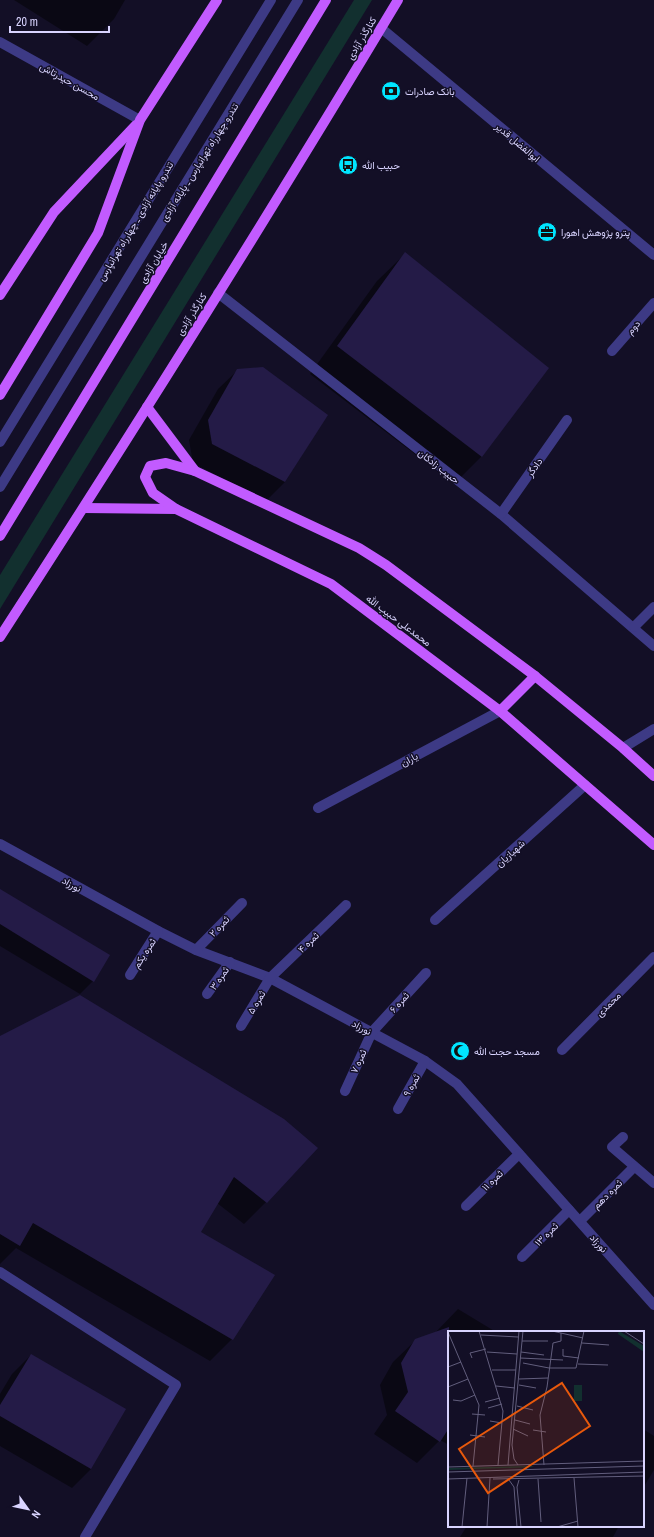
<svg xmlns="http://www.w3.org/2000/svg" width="654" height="1537" font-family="'Archivo Narrow',Vazirmatn,sans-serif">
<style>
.green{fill:#12302f}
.shadow{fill:#0007}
.building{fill:#241b47}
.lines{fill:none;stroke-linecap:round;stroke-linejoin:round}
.minor{stroke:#3d3a85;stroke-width:10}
.major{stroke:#c25bff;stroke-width:10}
.labels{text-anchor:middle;stroke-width:3;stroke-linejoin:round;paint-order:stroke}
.street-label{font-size:10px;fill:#d9d4ff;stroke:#130f26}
.poi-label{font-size:10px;fill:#d9d4ff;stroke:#130f26;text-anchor:start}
.inset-road{fill:none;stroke:#625e7d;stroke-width:1}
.view{fill:#e8590c;fill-opacity:0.15;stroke:#e8590c;stroke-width:2}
.inset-edge{fill:none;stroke:#d9d4ff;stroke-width:2}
</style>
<rect width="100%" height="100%" fill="#130f26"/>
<polygon class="green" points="354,0 372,0 0,609 0,575"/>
<g class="shadow">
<polygon points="14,0 125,0 114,19 87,46"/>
<polygon points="405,254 482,456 454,484 310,374 377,281"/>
<polygon points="238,370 327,415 285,482 266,501 193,463 189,440 218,389"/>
<polygon points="0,890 93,981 80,994 0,946"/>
<polygon points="79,996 266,1202 244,1224 217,1203 200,1233 232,1339 210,1361 16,1248 0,1264 0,1037"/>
<polygon points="458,1309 496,1332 449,1332 449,1445 440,1440 417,1463 374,1434 387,1415 380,1385 393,1362 416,1340 435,1333"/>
<polygon points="31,1355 91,1469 72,1488 0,1446 0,1394 12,1374"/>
<polygon points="643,1429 654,1436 654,1470 643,1488"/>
<polygon points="467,1526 619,1526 613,1537 460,1537"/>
</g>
<g class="building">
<polygon points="405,252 549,368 482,457 337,346"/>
<polygon points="263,367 328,415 285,482 212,444 208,420 237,369"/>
<polygon points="0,889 110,955 94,982 0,924"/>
<polygon points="80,995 284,1119 318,1148 267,1203 234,1177 201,1232 275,1275 233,1340 33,1223 20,1246 0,1234 0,1036"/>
<polygon points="449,1327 449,1428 440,1442 395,1411 408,1392 401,1363 415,1339"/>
<polygon points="31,1354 126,1409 91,1469 0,1416 0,1405"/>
</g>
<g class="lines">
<g class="minor">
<polyline points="381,28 654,255"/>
<polyline points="0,42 140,120"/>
<polyline points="218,293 501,514 654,646"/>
<polyline points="612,351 654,303"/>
<polyline points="0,442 271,0"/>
<polyline points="0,487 298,0"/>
<polyline points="501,514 567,420"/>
<polyline points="634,627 654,607"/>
<polyline points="623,748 654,729"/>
<polyline points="318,808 500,711"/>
<polyline points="0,844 158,931 196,950 270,978 425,1061 457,1084 654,1305"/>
<polyline points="435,920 585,785"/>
<polyline points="196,950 242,903"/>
<polyline points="130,975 158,931"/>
<polyline points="207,994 230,962"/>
<polyline points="241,1026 270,978 346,905"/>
<polyline points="562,1050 654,957"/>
<polyline points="345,1091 372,1032 426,973"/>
<polyline points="398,1109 425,1061"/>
<polyline points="623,1137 612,1147 654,1183"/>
<polyline points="466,1206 519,1154"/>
<polyline points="580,1221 634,1167"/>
<polyline points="522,1257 569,1210"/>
<polyline points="0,1272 176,1385 85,1537"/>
</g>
<g class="major">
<polyline points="0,295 54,212 136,125"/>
<polyline points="0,395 98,233 140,120 217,0"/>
<polyline points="147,407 195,471 359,548 386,565 535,676 623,748 654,776"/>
<polyline points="84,508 176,509 331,584 500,711 654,845"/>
<polyline points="176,509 153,493 145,477 150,466 166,463 195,471"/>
<polyline points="0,536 326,0"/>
<path d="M0 637C136 427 269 215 398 0"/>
<polyline points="500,711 535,676"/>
</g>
</g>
<defs>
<symbol id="bank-disc" viewBox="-11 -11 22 22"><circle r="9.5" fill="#00e5ff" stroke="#130f26"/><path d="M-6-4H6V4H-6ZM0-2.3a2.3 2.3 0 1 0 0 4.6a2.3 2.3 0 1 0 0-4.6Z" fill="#111"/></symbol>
<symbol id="bus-disc" viewBox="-11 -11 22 22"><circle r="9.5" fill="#00e5ff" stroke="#130f26"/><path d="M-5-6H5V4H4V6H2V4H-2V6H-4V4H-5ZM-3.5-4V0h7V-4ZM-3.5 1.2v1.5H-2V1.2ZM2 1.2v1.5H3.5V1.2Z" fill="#111"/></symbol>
<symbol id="office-disc" viewBox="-11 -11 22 22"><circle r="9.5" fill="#00e5ff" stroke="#130f26"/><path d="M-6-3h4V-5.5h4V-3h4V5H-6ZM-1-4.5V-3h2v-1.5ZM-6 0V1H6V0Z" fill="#111"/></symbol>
<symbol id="mosque-disc" viewBox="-11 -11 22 22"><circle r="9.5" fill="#00e5ff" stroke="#130f26"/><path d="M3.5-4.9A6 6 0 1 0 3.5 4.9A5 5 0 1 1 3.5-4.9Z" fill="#111"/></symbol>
</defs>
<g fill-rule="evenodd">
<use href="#bank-disc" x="380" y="80" width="22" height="22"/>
<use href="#bus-disc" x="337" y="154" width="22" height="22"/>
<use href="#office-disc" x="536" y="221" width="22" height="22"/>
<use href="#mosque-disc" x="449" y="1040" width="22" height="22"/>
</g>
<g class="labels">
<g class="street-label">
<text transform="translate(361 38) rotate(-59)" y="4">کنارگذر آزادی</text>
<text transform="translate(70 81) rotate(29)" y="4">محسن حیدرتاش</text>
<text transform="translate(518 142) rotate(40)" y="4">ابوالفضل قدیر</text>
<text transform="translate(199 162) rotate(-58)" y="4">تندرو چهارراه تهرانپارس ـ پایانه آزادی</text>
<text transform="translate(135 221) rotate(-59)" y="4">تندرو پایانه آزادی ـ چهارراه تهرانپارس</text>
<text transform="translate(153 262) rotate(-59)" y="4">خیابان آزادی</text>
<text transform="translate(191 314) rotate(-58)" y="4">کنارگذر آزادی</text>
<text transform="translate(633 327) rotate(-49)" y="4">دوم</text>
<text transform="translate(439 466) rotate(38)" y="4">حبیب زادگان</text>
<text transform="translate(534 467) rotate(-55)" y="4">دادگر</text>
<text transform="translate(399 620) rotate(37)" y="4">محمدعلی حبیب الله</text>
<text transform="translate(409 759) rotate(-28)" y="4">یاران</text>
<text transform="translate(510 853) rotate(-42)" y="4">شهبازیان</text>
<text transform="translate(72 884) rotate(29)" y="4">نورزاد</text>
<text transform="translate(219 926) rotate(-46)" y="4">ثمره ۲</text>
<text transform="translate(308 942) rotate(-44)" y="4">ثمره ۴</text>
<text transform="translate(144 953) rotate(-57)" y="4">ثمره یکم</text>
<text transform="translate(219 978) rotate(-55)" y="4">ثمره ۳</text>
<text transform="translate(256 1002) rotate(-59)" y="4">ثمره ۵</text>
<text transform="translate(399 1002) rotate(-48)" y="4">ثمره ۶</text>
<text transform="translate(608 1004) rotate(-45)" y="4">محمدی</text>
<text transform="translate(362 1027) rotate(28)" y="4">نورزاد</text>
<text transform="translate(358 1061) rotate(-65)" y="4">ثمره ۷</text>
<text transform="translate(411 1085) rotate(-61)" y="4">ثمره ۹</text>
<text transform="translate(492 1180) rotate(-44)" y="4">ثمره ۱۱</text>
<text transform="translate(607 1194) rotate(-45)" y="4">ثمره دهم</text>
<text transform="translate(546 1234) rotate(-45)" y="4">ثمره ۱۳</text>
<text transform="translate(599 1243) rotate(48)" y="4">نورزاد</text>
</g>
<g class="poi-label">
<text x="405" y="95">بانک صادرات</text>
<text x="362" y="169">حبیب الله</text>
<text x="561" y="236">پترو پژوهش اهورا</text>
<text x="474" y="1055">مسجد حجت الله</text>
</g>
</g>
<g transform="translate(448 1331)">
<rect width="196" height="196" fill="#130f26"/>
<path d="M171 0 196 15V21L170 3ZM126 54H134V70H126ZM84 135 86 136 0 139V137Z" fill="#12302f"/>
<path class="inset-road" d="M31 0 55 80 50 134M104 0 135 7M176 0 196 13M0 1 31 74 25 135M33 4 70 6M74 10H100M134 12 161 14M115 18V25L131 27M39 21 69 23M73 21 96 24M24 27 22 22 38 18M72 27 115 29M75 32 101 37H128L136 0M130 33 160 34M0 36 13 31M44 39H68M71 48 100 47M71 54 88 57M48 55 67 57M0 56 20 48M5 69 13 70 27 64M37 71 52 67M69 75 85 79M40 77 54 73M24 83 37 84M67 89 82 93M42 90 54 92M65 98 80 105M85 99 98 101M22 104 37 106M60 134 71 0M70 134 66 128 64 114 75 0M96 134 92 84 99 56 105 12 113 10V2M0 136 196 130M0 141 196 135M126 147 130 196M0 148 196 141M45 148 196 145M90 148 93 191M61 149 66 156 69 196M71 149 69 156 73 196M14 196 19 147M39 196 42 147M109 196 130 190"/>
<path class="view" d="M114 52 142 95 40 162 11 118Z"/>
<rect width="196" height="196" class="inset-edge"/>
</g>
<g transform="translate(28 1509) rotate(123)" stroke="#130f26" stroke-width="3" paint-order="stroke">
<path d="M0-3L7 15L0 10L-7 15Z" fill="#d9d4ff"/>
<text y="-6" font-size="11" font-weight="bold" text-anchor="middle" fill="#d9d4ff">N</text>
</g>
<path d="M10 26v6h99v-6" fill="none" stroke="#d9d4ff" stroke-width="2"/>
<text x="16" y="26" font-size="12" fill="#d9d4ff" stroke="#130f26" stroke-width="3" paint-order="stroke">20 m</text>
</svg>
